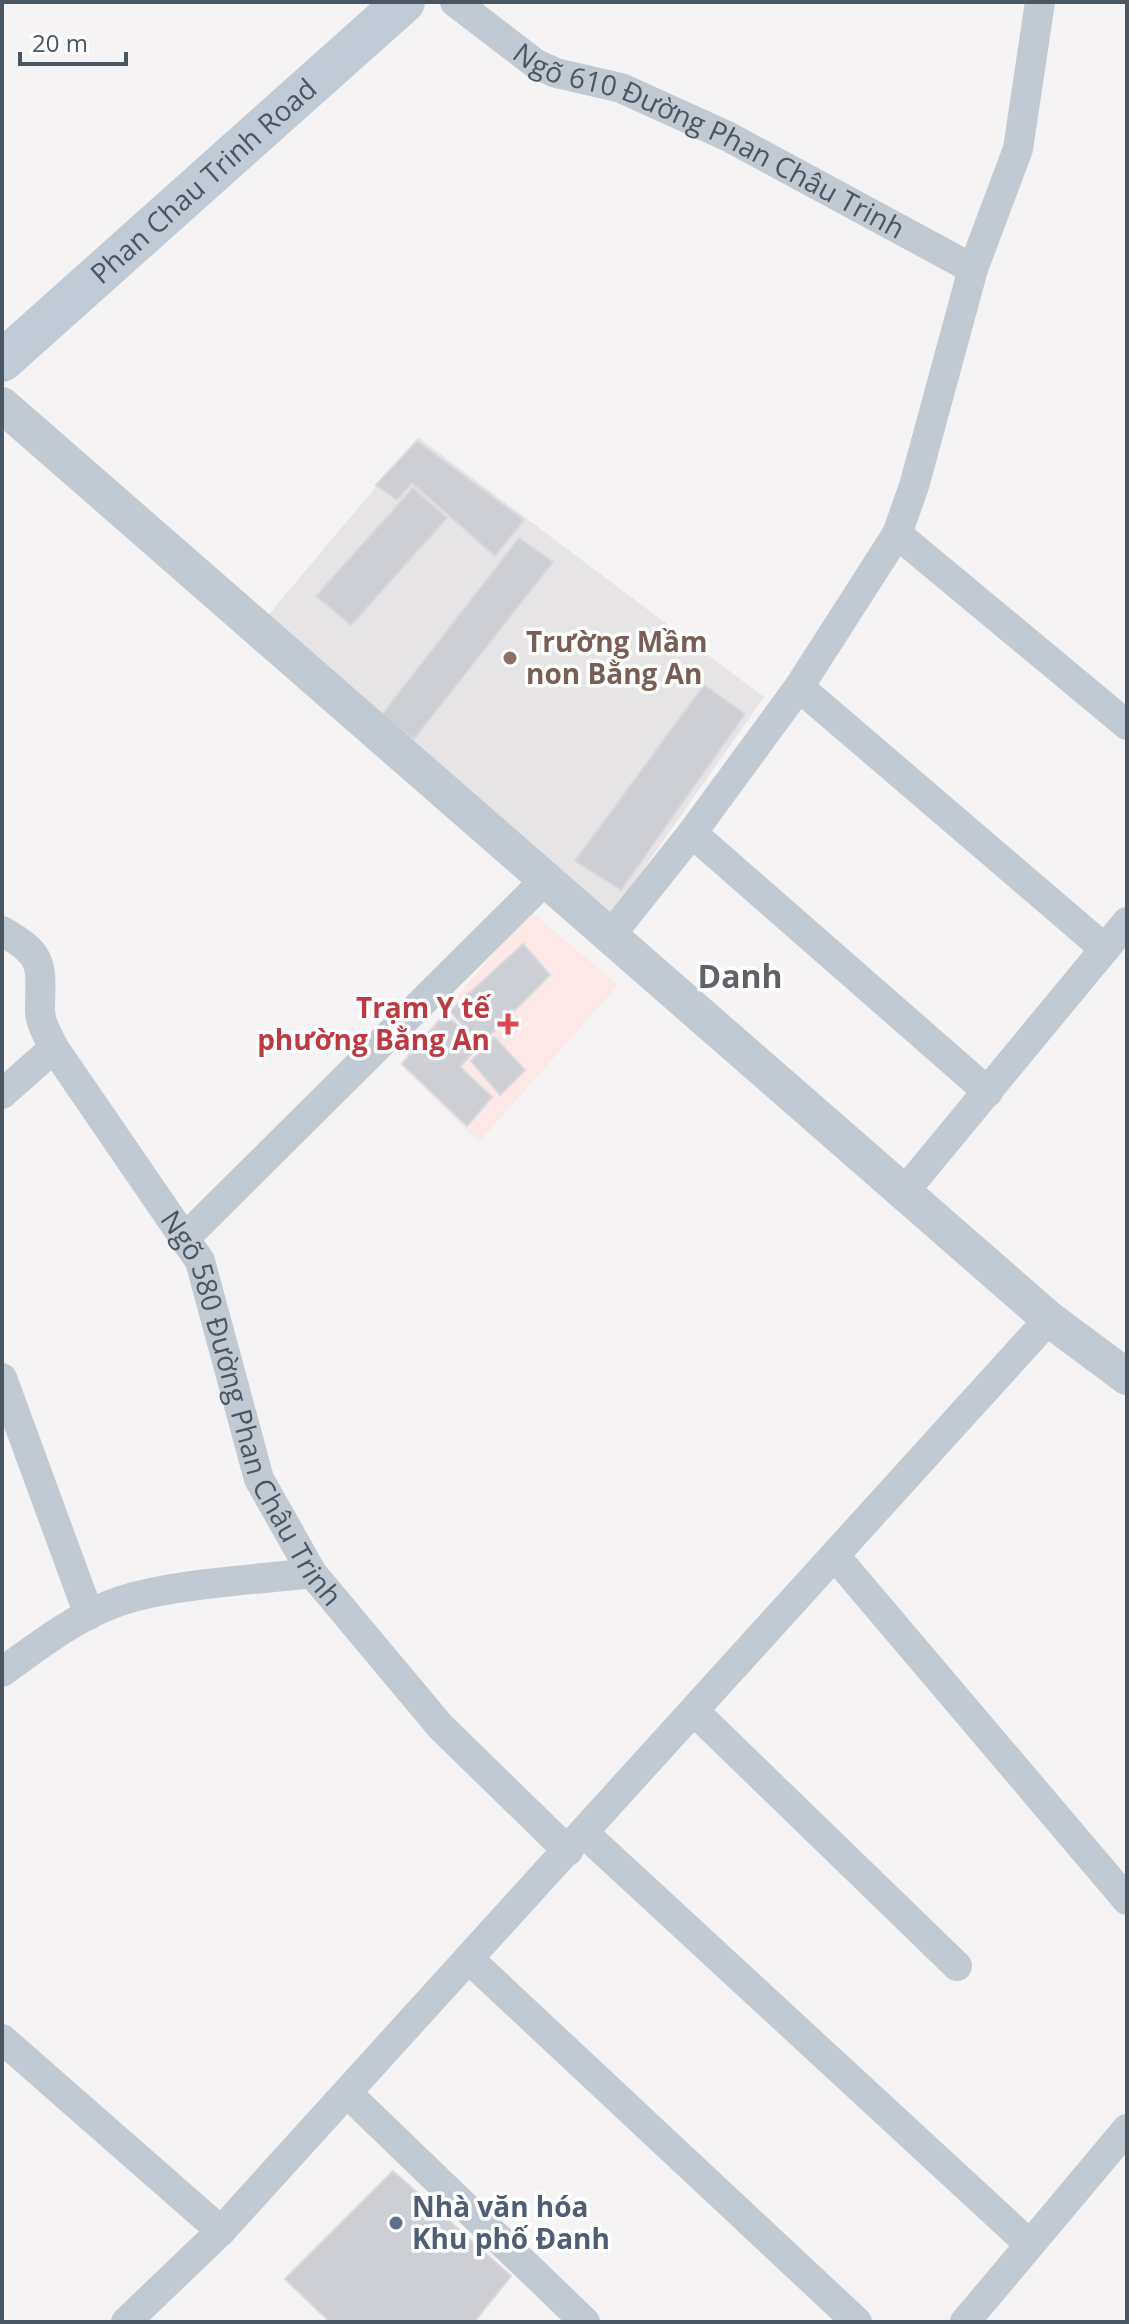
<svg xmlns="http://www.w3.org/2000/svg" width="1129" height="2324" font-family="'Open Sans',sans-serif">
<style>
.education{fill:#e6e4e5}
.medical{fill:#fce8e6}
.building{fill:#cdcfd5;stroke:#d7d9de;stroke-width:2}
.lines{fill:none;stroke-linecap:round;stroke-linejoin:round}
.minor{stroke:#c1cad2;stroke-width:30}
.tertiary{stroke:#c1cad2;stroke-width:36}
.secondary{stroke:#c1cbd6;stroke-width:42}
.education-dot{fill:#8d6e63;stroke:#fff;stroke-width:3}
.health-dot{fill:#e0444e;stroke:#fff;stroke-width:3}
.service-dot{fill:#5c6f8a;stroke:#fff;stroke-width:3}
.labels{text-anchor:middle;stroke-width:7;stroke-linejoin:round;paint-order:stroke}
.street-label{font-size:28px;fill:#4a5661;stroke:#fff}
.education-label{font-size:28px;font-weight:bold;fill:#785e54;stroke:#fff;text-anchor:start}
.health-label{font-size:28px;font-weight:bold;fill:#be3a42;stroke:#fff;text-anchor:end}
.service-label{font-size:28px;font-weight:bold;fill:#4e5e75;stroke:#fff;text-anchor:start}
.quarter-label{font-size:32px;font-weight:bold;fill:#5f6368;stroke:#fff}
</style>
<rect width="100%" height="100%" fill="#f5f3f3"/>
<polygon class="education" points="418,437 764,697 609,918 264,620"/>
<polygon class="medical" points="530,911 618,985 479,1142 399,1064"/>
<g class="building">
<polygon points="417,441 524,520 495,556 412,483 397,500 376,485"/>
<polygon points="413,488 447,518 351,625 316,596"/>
<polygon points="519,538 553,562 414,739 381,716"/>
<polygon points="704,685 745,714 621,890 575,861"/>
<polygon points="523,944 550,975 481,1044 450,1011"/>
<polygon points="445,1014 479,1045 460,1067 492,1097 467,1126 402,1064"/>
<polygon points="494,1037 525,1070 500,1095 471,1061"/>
<polygon points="393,2171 511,2276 474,2322 330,2322 285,2279"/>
</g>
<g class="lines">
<g class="minor">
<path id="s1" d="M455 2 536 64 556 73 621 88 727 136 973 269"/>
<polyline points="897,534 1127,725"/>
<polyline points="799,687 1105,949"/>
<polyline points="692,833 988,1092"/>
<path id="s2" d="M2 931C44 955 41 964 40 1007 39 1022 48 1035 54 1048L200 1261 259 1479 312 1573 440 1726 568 1851"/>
<polyline points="610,936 692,833 799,687 897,534 914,486 973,269 1018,149 1040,2"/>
<polyline points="2,1094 54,1048"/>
<polyline points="904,1192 1127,922"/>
<polyline points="186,1237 545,880"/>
<polyline points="2,1378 89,1615"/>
<polyline points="835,1556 1127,1900"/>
<path d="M2 1672C37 1647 72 1619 112 1604 164 1584 254 1580 312 1573"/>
<polyline points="694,1711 957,1966"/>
<polyline points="584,1833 1028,2243"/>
<polyline points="469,1959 857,2322"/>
<polyline points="2,2039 221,2231"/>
<polyline points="347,2093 585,2322"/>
<polyline points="126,2322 221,2231 1049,1319"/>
<polyline points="965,2322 1127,2129"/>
</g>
<polyline class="tertiary" points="2,405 1049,1319 1127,1377"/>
<path class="secondary" id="s3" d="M2 361 404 2"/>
</g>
<circle class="education-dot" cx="510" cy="658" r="8"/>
<path class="health-dot" d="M504 1012h8v8h8v8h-8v8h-8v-8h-8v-8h8z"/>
<circle class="service-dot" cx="396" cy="2223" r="8"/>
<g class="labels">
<g class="street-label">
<text dy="10" stroke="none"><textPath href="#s1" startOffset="292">Ngõ 610 Đường Phan Châu Trinh</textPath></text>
<text dy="10" stroke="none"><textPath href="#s3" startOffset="270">Phan Chau Trinh Road</textPath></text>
<text dy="10" stroke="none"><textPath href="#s2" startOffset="552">Ngõ 580 Đường Phan Châu Trinh</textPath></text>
</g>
<g class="education-label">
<text x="526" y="652">Trường Mầm<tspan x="526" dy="32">non Bằng An</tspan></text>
</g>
<g class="health-label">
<text x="490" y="1018">Trạm Y tế<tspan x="490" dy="32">phường Bằng An</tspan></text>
</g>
<g class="service-label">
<text x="412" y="2217">Nhà văn hóa<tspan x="412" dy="32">Khu phố Đanh</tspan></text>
</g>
<g class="quarter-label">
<text x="740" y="988">Danh</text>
</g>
</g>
<rect width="1129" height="2324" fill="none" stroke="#4a5661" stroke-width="8"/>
<path d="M20 52v12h106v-12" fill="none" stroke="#4a5661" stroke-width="4"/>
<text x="32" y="52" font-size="24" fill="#4a5661" stroke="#ffffff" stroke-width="6" paint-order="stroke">20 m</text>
</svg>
